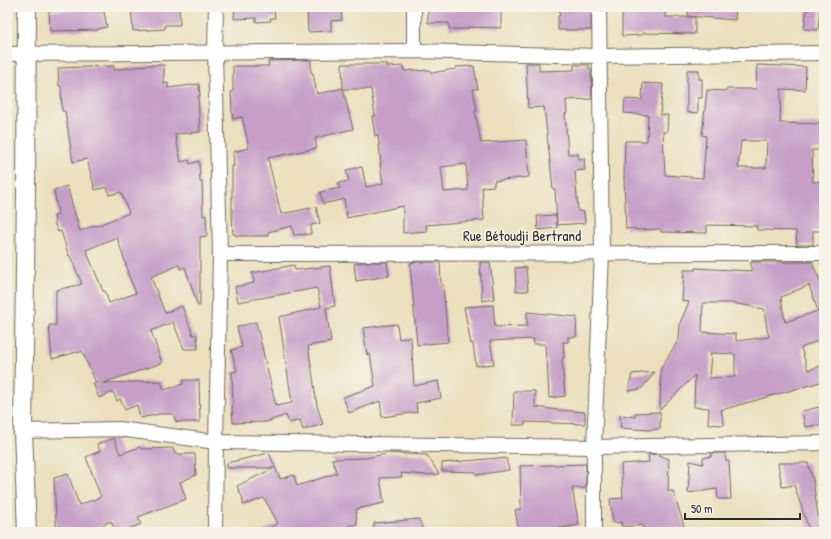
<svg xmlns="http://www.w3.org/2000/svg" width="831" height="539" font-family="'Patrick Hand',sans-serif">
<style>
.building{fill:#c69ec8;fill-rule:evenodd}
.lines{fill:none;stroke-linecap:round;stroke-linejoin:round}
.minor-casing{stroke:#6e6a5e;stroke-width:16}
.tertiary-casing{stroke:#6e6a5e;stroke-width:20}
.minor{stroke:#fff;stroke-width:14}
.tertiary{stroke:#fff;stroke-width:18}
.labels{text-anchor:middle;stroke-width:3;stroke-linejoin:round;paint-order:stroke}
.street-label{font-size:15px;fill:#2b2b2b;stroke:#f7f3e8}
</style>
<rect width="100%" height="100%" fill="#f7f3e8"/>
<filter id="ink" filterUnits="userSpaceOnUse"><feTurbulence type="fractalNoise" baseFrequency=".025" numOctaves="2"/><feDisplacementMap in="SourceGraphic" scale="8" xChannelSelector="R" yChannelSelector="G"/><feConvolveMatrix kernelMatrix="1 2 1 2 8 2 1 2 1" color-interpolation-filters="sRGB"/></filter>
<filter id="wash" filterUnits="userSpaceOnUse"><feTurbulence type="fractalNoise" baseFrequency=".012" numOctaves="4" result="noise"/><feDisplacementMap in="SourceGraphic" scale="16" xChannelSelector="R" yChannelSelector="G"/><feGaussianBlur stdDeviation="0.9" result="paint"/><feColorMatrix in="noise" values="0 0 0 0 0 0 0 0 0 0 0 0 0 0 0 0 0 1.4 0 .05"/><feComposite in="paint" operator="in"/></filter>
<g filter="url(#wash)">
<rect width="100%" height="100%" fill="#ebdfbd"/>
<g id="blocks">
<g class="building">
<polygon points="77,7 103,7 107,27 98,29 98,30 50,31 49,11 78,10"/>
<polygon points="131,7 179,7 180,25 165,25 165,29 133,31"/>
<polygon points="235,7 274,7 275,18 270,18 271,21 256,22 256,18 234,19"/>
<polygon points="307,7 341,7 342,20 331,21 331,31 308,32"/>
<polygon points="428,7 488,7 488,10 501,11 501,28 468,27 468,29 449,29 449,23 428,23"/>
<polygon points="559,7 591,7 591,30 558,30 558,16 560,16"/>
<polygon points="622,7 665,7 665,17 695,17 695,34 642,33 642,35 622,36"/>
<polygon points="688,7 736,7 735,20 688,16"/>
<polygon points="807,7 820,7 818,30 804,29"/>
<path d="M311 60V73H313L317 94 343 88 342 64H387V67L403 66 404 71 419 70V71L430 70 431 73 456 69V67L474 66 478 89H473L477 111H475L481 143 526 140 529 177 494 181V186L482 187 484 220 426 225 427 231 403 233V206L347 218 344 199 323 204 320 192 340 188 338 183 349 181 346 170 362 167 366 187 383 184 380 164H381L378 135 375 136 372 116H375L371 89H343L353 129 315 138 317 148 268 158 281 214 316 207 320 223 311 225V234L294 235 292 226 268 232V236H236V234H233L232 216V166H234L233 152 249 148 242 117 233 119 232 112 231 92H233V66H269L268 61ZM466 164 468 190 444 192 441 167Z"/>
<polygon points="526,63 539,63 539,71 574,70 574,65 589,65 589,69 591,69 592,99 566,100 567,113 565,114 568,154 578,154 578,159 584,158 585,170 575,171 578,211 584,212 585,223 557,225 555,189 553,189 544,107 528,108"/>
<path d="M149 65H164V84L168 83V88L199 84 200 96H198L200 132 175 134 181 162 189 160 190 164 199 161 200 182H202L203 216 206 215 207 236 200 237V306H198L185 267 180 269 179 265 151 277 165 313 182 306 193 335H197L198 349H184L173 322 151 331 162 363 103 383 161 381 164 390 183 384V380H199L200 422H176L173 414H160L140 418 137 405 125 410 120 399 117 401 113 392 99 398 93 383H96L82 351 78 353 77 352 52 359 49 325H56V290L82 284 70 256H69L61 231 58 232 55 225 54 216 58 215 54 190 67 186 80 231 95 225 96 226 129 213 121 192 109 195 107 187 95 190 87 159 73 162 65 111H62L61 86H59L58 68 114 66V70ZM117 237 128 271 127 272 136 293 109 303 105 291H103L86 250Z"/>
<path d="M757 65 806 67 805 90 781 89 780 123 824 124V150H812L813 182 824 181V207H822L823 231H813V245H797L796 231 757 230V226L707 225V233L661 232V229L635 230V228L626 229 624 178 625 141H647L648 115 624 113 625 99 642 100 643 83 663 84 660 115H668L667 132H663L665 175 703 178 706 136 702 135 707 90 726 91V89H756ZM741 141H767L766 168H738Z"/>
<polygon points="687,70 699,70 699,79 702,79 702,98 698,98 698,113 687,112"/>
<polygon points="556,215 557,228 538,230 537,216"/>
<polygon points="363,262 387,262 389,276 356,281 354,264"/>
<polygon points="418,262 440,262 441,285 443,285 448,342 417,345 410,263"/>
<polygon points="480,262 490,262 494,299 482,301"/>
<path d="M751 262H813V265L824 288V338L801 348 808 370 824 365V381L721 410 724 425 708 424 709 408 694 407 695 375 660 410 661 368 679 339 680 323 689 302 682 301 684 270H695V268L751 271ZM809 285 818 311 785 322 781 297ZM703 303H733L764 309 767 329 769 337 736 341V334L702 332ZM711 353 735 354V377L709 378Z"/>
<polygon points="294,265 295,270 330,266 335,306 326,308 331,342 308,346 313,377 317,406 323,424 303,430 300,420 289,423 286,415 266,422 233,423 232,407 233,407 232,372 237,371 231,350 242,347 237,327 256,322 276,406 292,403 279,317 321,307 317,288 238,302 235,287 254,283 252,273"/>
<polygon points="526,267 528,291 516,291 515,268"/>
<polygon points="493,305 495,327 527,326 527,312 577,317 576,337 568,337 568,342 563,342 564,358 562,359 565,396 549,398 547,359 546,360 545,344 533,344 534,339 490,341 494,364 476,366 473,343 471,344 464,307"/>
<polygon points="397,324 399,339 411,337 414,386 438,381 441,398 416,403 417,412 382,417 380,401 349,413 343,397 375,386 370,354 367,355 363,328"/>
<polygon points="655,372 641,389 628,391 632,374"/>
<polygon points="514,391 535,391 535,407 559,410 585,412 585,424 525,422 525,425 513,425"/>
<polygon points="824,406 824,424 805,427 802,411"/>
<polygon points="660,412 660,429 648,430 621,428 620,415 635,417 635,413"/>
<polygon points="114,438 120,454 140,447 141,449 173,448 175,454 195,454 196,475 180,482 186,499 138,517 141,524 121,532 116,532 111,521 89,532 56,532 56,519 54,478 68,474 79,505 101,497 86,457 100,451 97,444"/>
<polygon points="269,453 280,479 294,475 297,486 337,473 332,459 366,458 386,454 386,453 427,455 439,474 426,475 401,473 402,477 380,478 384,503 356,509 357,525 349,525 349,532 262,532 278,523 264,498 243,505 243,499 237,486 274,468 227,468 227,463"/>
<polygon points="711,453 725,453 726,461 729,461 731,499 718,499 717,489 688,493 690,461 703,464 703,458 712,456"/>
<polygon points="657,454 669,459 668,491 673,491 686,532 644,532 643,525 622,527 621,522 613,523 610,499 623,498 621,464 649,462 648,455"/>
<polygon points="498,458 499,459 506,458 509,470 476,475 476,472 442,471 442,463"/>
<polygon points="778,463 808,463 813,480 818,516 824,515 824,532 810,532 794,485 782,487"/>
<polygon points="586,464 586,488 572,488 579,525 537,532 519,532 515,510 521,509 520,466"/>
<polygon points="419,519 424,532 374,532 374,523"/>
</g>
</g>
</g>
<g filter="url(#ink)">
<use href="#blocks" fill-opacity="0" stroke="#6e6a5e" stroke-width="1"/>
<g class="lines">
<defs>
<g id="minor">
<polyline points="414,7 414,51"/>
<polyline points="7,54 414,51 599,56 824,53"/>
<polyline points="220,254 824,253"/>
<polyline points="23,431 119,429 216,442 594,447 824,443"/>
<polyline points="215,532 216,442 220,254 215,52 216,7"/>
<polyline points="594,532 594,447 602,253 599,7"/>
</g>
<polyline id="tertiary" points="27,532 23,431 26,192 27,7"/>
</defs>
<use href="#minor" class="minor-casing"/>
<use href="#tertiary" class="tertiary-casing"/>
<use href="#minor" class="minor"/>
<use href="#tertiary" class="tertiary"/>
</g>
</g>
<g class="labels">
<g class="street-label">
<text x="522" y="241">Rue Bétoudji Bertrand</text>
</g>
</g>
<rect width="831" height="539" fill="none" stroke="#f7f3e8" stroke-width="24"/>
<path d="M685 513v6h115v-6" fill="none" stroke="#2b2b2b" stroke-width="2"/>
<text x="691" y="513" font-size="12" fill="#2b2b2b" stroke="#f7f3e8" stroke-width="3" paint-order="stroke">50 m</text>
</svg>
